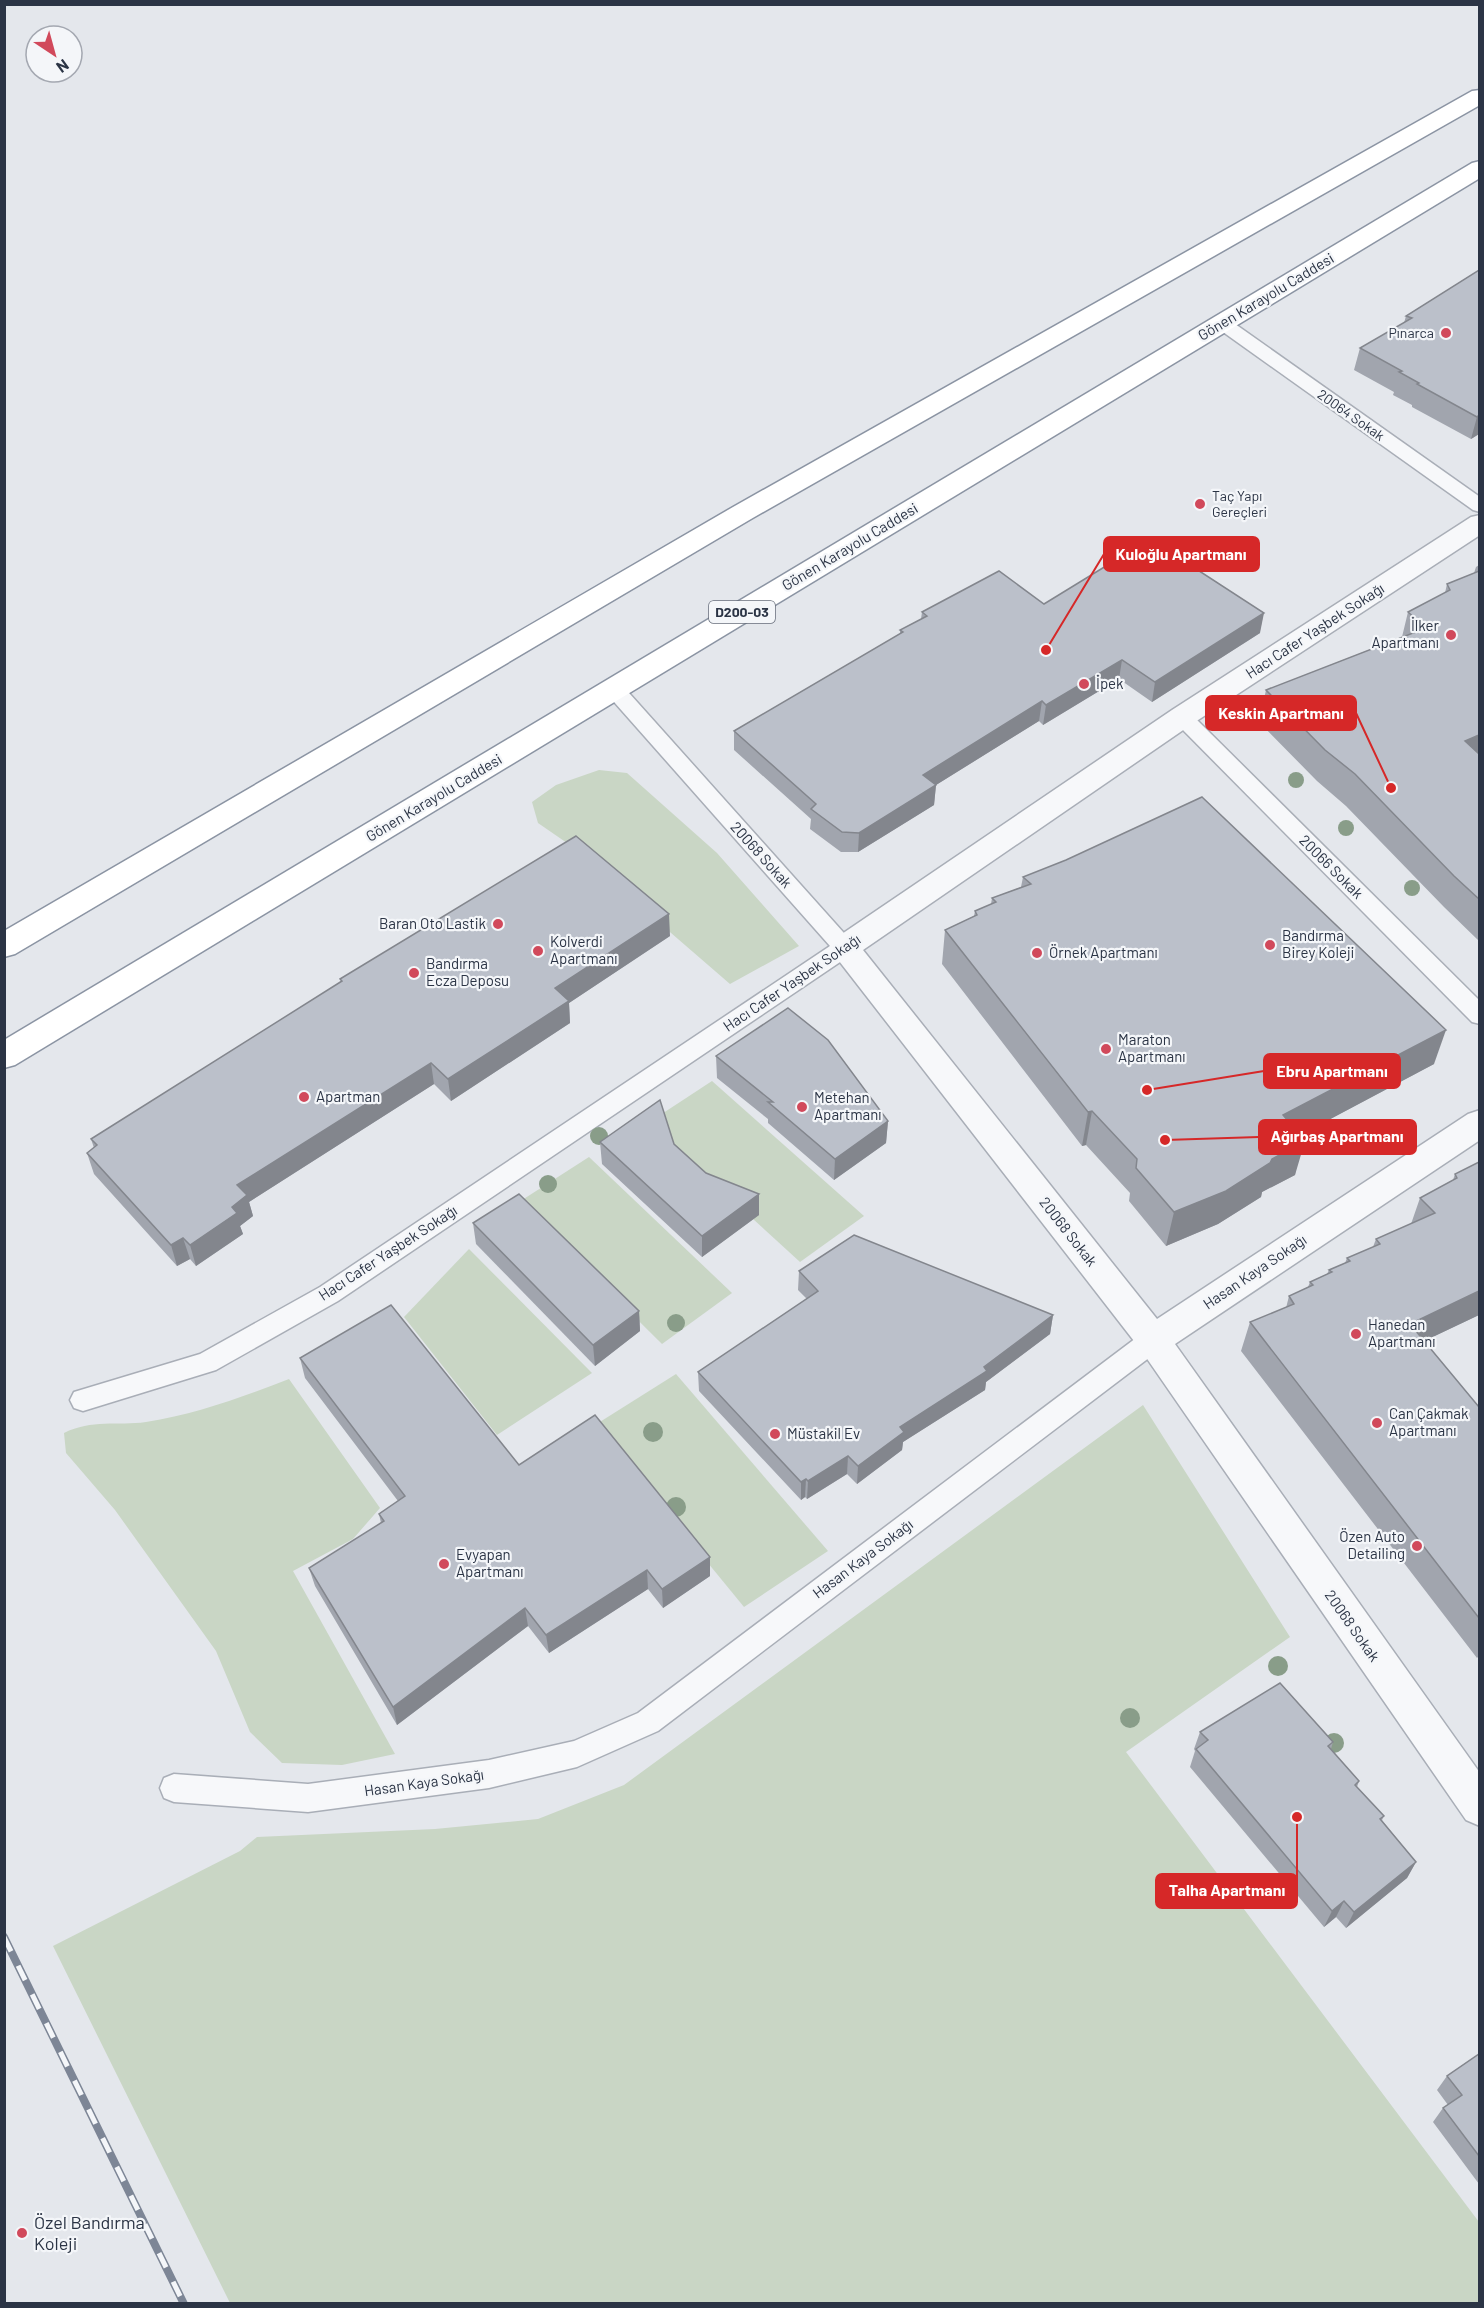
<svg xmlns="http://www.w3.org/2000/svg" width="1484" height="2308" font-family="Barlow,sans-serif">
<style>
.green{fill:#c9d6c5}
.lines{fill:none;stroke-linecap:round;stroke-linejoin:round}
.service-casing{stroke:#a9aeb7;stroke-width:3}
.minor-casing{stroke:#a9aeb7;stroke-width:3}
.trunk-casing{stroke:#8b94a3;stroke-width:3}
.service{fill:#f7f8fa;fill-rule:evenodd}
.minor{fill:#f7f8fa;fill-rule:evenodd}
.trunk{fill:#fff;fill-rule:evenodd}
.rail-casing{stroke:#7d8696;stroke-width:8}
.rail{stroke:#f4f6f9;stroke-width:5;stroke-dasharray:16;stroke-linecap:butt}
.tree{fill:#899d89}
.wall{fill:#a1a5ae}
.shaded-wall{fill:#83868d}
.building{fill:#bbc0ca;stroke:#83868d;stroke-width:1.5}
.poi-dot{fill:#d1495b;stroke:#f4f6f9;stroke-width:2}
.labels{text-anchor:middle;stroke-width:4.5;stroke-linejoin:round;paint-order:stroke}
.far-poi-label{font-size:14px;fill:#2b3445;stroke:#f4f6f9;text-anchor:end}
.far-street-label{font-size:14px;fill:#2b3445;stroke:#f4f6f9}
.shield{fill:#f4f6f9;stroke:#676e7b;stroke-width:1.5}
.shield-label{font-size:14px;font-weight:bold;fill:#2b3445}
.street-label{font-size:15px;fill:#2b3445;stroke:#f4f6f9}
.poi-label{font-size:15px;fill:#2b3445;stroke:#f4f6f9;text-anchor:start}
.near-poi-label{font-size:18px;fill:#2b3445;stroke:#f4f6f9;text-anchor:start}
.leader{fill:none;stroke:#d62828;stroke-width:2}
.callout-dot{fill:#d62828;stroke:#f4f6f9;stroke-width:2}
.callout{fill:#d62828;stroke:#d62828;stroke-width:2}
.callout-label{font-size:16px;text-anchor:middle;font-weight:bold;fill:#fff}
</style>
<rect width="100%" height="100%" fill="#e4e7ec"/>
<g class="green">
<polygon points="599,770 627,773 717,853 799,946 730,984 567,843 538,823 532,802 556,785"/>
<polygon points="712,1081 864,1216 800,1262 648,1123"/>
<polygon points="589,1157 732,1293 662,1344 519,1202"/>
<polygon points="469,1249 592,1373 497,1435 404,1317"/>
<polygon points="676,1374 828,1551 744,1607 595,1425"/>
<path d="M289 1379 380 1508 353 1539 293 1571 395 1754 342 1765 282 1763 250 1732 216 1651 115 1510 66 1453 64 1433C92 1419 117 1426 146 1422 196 1414 242 1397 289 1379Z"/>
<polygon points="1143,1405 1290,1637 1126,1752 1479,2222 1479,2303 230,2303 53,1946 240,1851 257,1837 435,1829 538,1819 624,1785"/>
</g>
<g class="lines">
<defs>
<g id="service">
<polygon points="1222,318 1228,319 1480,497 1480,512 1473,510 1216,327 1213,323 1216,319"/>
<polygon points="614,682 621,684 852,942 855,948 852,954 338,1301 216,1370 83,1411 74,1408 70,1400 74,1392 200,1354 320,1287 830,946 607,694 604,689 607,684"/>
<polygon points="1182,710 1189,712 1480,1001 1480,1024 1472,1022 1175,722 1172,717 1175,712"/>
<polygon points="1153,1329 1162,1332 1166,1340 1162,1348 658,1731 577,1767 489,1788 308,1812 174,1802 164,1798 160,1788 164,1778 174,1774 308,1784 489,1760 574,1741 638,1713 1144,1332"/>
</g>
<polygon id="minor" points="1480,515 1480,535 1192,724 863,950 1157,1319 1468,1114 1480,1110 1480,1140 1175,1344 1480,1773 1480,1826 1466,1820 1141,1350 829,948 833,940 1172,710 1471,517"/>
<g id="trunk">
<polygon points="1480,90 1480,105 751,519 15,954 4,957 4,931 733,507 1472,91"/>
<polygon points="1480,161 1480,178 15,1065 4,1068 4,1040 1472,163"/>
</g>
</defs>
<use href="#service" class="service-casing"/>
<use href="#minor" class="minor-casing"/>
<use href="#trunk" class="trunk-casing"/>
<use href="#service" class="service"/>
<use href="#minor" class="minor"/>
<use href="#trunk" class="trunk"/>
<defs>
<polyline id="rail" points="4,1937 184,2304"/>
</defs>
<use href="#rail" class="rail-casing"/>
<use href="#rail" class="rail"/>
</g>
<g class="tree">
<circle cx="1296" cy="780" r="8"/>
<circle cx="1346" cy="828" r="8"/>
<circle cx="1412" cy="888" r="8"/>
<circle cx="599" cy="1136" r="9"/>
<circle cx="548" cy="1184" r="9"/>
<circle cx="676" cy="1323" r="9"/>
<circle cx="653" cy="1432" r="10"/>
<circle cx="676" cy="1507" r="10"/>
<circle cx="1278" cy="1666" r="10"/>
<circle cx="1130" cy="1718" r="10"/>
<circle cx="1334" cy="1743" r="10"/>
</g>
<g class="wall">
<polygon points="1479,270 1479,434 1471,439 1412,407 1412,405 1393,395 1394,392 1354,370 1360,348 1404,323 1406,316"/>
<polygon points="1479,565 1479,941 1444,907 1346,806 1317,781 1259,722 1266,690 1402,637 1408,612 1445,593 1447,584 1474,573 1476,567"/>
<polygon points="1044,604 1260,633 1152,702 1119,679 1043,725 1039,721 936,785 934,805 858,852 841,852 810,829 811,819 734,750 734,731 900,634 900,630 921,619 922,612"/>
<polygon points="1023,877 1434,1064 1300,1135 1295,1175 1262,1192 1261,1197 1218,1224 1166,1246 1129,1201 1130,1193 1086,1145 1082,1146 942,964 945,930 974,916 975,911 991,904 992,898 1021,887"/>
<polygon points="670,936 569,1003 570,1023 451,1101 434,1084 249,1202 253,1216 240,1226 243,1234 196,1266 190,1259 177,1266 94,1174 87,1153 94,1148 91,1139 341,982 340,979"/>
<polygon points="716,1056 888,1121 886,1143 834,1180 768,1123 768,1119 717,1078"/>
<polygon points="600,1142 674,1144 706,1173 759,1215 702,1257 602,1164"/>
<polygon points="1479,1162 1479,1315 1424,1341 1479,1407 1479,1656 1477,1658 1241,1351 1250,1322 1286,1308 1289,1296 1308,1287 1310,1282 1327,1274 1329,1270 1345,1263 1347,1258 1373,1247 1376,1239 1411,1224 1420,1198 1453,1180 1455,1174"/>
<polygon points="473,1223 639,1311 640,1331 595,1366 476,1244"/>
<polygon points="799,1271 1053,1315 1050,1334 986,1382 985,1390 903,1442 902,1450 857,1484 847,1474 807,1499 805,1497 801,1500 699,1391 698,1372 807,1299 798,1290"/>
<polygon points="300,1358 519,1465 710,1576 663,1608 648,1589 549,1653 528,1626 397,1725 315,1586 309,1568 381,1523 379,1514 398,1501 305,1378"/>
<polygon points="1200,1732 1333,1742 1331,1749 1359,1781 1357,1787 1384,1816 1382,1820 1416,1862 1407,1878 1346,1928 1336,1917 1324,1927 1190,1767 1195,1751 1194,1749"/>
<polygon points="1479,2054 1479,2184 1433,2122 1443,2108 1448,2105 1437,2090 1447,2076"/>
</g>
<g class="shaded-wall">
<polygon points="1479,415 1479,434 1471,439 1477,417"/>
<polygon points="1264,613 1260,633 1152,702 1155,682"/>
<polygon points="1122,660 1119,679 1043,725 1046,705"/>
<polygon points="1042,701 1039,721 936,785 934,805 858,852 859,833 923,775"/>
<polygon points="1479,735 1479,763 1465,741"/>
<polygon points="669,914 670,936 569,1003 570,1023 451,1101 448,1079 555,988"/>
<polygon points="1446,1030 1434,1064 1274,1149 1283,1115"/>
<polygon points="431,1063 434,1084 249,1202 253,1216 240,1226 243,1234 196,1266 190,1245 232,1207 237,1185"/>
<polygon points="1092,1111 1086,1145 1082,1146 1088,1112"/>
<polygon points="888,1121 886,1143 834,1180 835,1159"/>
<polygon points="1305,1141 1295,1175 1262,1192 1261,1197 1218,1224 1166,1246 1174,1212"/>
<polygon points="759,1194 759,1215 702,1257 702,1236"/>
<polygon points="183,1238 190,1259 177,1266 171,1245"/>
<polygon points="1479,1291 1479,1315 1399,1353 1410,1324"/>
<polygon points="639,1311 640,1331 595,1366 593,1345"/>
<polygon points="1053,1315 1050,1334 986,1382 985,1390 903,1442 902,1450 857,1484 858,1466 900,1427 984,1367"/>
<polygon points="848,1456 847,1474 807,1499 808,1481"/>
<polygon points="806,1479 805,1497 801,1500 801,1482"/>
<polygon points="710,1557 710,1576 663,1608 662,1589"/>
<polygon points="647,1570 648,1589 549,1653 546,1635"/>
<polygon points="525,1608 528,1626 397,1725 393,1707"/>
<polygon points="1416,1862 1407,1878 1346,1928 1354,1912"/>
<polygon points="1344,1901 1336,1917 1324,1927 1332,1911"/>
</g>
<g class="building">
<polygon points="1479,270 1479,415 1477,417 1417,384 1419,383 1399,372 1402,371 1360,348 1412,318 1406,316"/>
<polygon points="1150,539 1264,613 1155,682 1122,660 1046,705 1042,701 923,775 936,785 859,833 842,832 811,809 816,804 734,731 903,632 900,630 927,616 922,612 999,571 1044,604"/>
<polygon points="1479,571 1479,735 1465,741 1479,754 1479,899 1454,876 1355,774 1325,750 1266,690 1426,628 1408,612 1450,590 1447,584"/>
<polygon points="1202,797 1446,1030 1283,1115 1305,1141 1272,1159 1270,1163 1226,1191 1174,1212 1136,1168 1137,1159 1092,1111 1088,1112 945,930 977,915 975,911 996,902 992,898 1031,884 1023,877 1066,860"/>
<polygon points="576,836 669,914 555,988 569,1001 448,1079 431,1063 237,1185 247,1195 232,1207 237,1213 190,1245 183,1238 171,1245 87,1153 97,1145 91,1139 342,981 340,979"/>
<polygon points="788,1008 828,1040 888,1121 835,1159 768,1102 773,1102 716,1056"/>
<polygon points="660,1100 674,1144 706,1173 759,1194 702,1236 600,1142"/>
<polygon points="1479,1162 1479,1291 1410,1324 1479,1407 1479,1618 1250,1322 1294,1304 1289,1296 1313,1285 1310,1282 1332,1272 1329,1270 1350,1261 1347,1258 1380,1244 1376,1239 1435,1213 1420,1198 1457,1178 1455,1174"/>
<polygon points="519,1194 639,1311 593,1345 473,1223"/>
<polygon points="854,1235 1053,1315 984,1367 987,1371 900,1427 904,1432 858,1466 848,1456 808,1481 806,1479 801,1482 698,1372 818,1291 799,1271"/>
<polygon points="391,1305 519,1465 595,1415 710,1557 662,1589 647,1570 546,1635 525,1608 393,1707 309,1568 384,1521 379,1514 405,1496 300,1358"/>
<polygon points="1280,1683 1333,1742 1328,1746 1359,1781 1355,1785 1384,1816 1380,1819 1416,1862 1354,1912 1344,1901 1332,1911 1196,1749 1208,1740 1200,1732"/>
<polygon points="1479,2054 1479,2156 1443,2108 1462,2095 1447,2076"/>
</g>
<g class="poi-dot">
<circle cx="1446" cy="333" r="6"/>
<circle cx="1200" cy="504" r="6"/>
<circle cx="1451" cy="635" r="6"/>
<circle cx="1084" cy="684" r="6"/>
<circle cx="498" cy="924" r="6"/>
<circle cx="1270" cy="945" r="6"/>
<circle cx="538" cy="951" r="6"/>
<circle cx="1037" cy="953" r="6"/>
<circle cx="414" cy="973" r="6"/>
<circle cx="1106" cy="1049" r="6"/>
<circle cx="304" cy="1097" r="6"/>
<circle cx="802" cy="1107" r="6"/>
<circle cx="1356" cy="1334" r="6"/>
<circle cx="1377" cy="1423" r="6"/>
<circle cx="775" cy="1434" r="6"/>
<circle cx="1417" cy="1546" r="6"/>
<circle cx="444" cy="1564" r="6"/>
<circle cx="22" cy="2233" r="6"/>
</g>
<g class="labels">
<g class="far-poi-label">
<text x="1434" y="338">Pınarca</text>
<text x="1212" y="501" text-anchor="start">Taç Yapı<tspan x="1212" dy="16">Gereçleri</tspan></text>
</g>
<g class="far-street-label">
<text transform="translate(1351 415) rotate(35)" y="5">20064 Sokak</text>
</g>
<rect class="shield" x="709" y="601" width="66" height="22" rx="4.5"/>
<g class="shield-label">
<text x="742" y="617">D200-03</text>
</g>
<g class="street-label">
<text transform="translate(1266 297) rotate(-31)" y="5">Gönen Karayolu Caddesi</text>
<text transform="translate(850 547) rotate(-31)" y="5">Gönen Karayolu Caddesi</text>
<text transform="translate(1315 631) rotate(-33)" y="5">Hacı Cafer Yaşbek Sokağı</text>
<text transform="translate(434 798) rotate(-31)" y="5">Gönen Karayolu Caddesi</text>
<text transform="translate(761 855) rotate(48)" y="5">20068 Sokak</text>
<text transform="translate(1331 867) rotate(45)" y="5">20066 Sokak</text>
<text transform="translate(792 983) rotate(-34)" y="5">Hacı Cafer Yaşbek Sokağı</text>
<text transform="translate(1068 1232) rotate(52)" y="5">20068 Sokak</text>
<text transform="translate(388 1253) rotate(-33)" y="5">Hacı Cafer Yaşbek Sokağı</text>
<text transform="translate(1255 1272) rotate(-34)" y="5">Hasan Kaya Sokağı</text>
<text transform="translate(863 1559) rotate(-37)" y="5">Hasan Kaya Sokağı</text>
<text transform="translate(1352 1626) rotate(55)" y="5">20068 Sokak</text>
<text transform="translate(424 1783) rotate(-8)" y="5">Hasan Kaya Sokağı</text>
</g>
<g class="poi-label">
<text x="1439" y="631" text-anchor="end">İlker<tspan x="1439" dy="17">Apartmanı</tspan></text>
<text x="1096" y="689">İpek</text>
<text x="486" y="929" text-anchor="end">Baran Oto Lastik</text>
<text x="1282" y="941">Bandırma<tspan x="1282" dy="17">Birey Koleji</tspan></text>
<text x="550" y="947">Kolverdi<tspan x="550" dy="17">Apartmanı</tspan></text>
<text x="1049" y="958">Örnek Apartmanı</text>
<text x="426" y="969">Bandırma<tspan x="426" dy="17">Ecza Deposu</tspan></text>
<text x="1118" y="1045">Maraton<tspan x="1118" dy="17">Apartmanı</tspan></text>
<text x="316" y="1102">Apartman</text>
<text x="814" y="1103">Metehan<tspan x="814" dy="17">Apartmanı</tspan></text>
<text x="1368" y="1330">Hanedan<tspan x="1368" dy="17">Apartmanı</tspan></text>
<text x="1389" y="1419">Can Çakmak<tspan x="1389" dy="17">Apartmanı</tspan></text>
<text x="787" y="1439">Müstakil Ev</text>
<text x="1405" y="1542" text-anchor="end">Özen Auto<tspan x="1405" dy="17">Detailing</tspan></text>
<text x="456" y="1560">Evyapan<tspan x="456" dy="17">Apartmanı</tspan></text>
</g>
<g class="near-poi-label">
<text x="34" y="2229">Özel Bandırma<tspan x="34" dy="21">Koleji</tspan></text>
</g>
</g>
<path class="leader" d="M1046 650L1104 554M1391 788L1356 713M1147 1090L1264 1071M1165 1140L1259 1137M1297 1817L1297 1891"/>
<g class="callout-dot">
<circle cx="1046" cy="650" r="6"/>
<circle cx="1391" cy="788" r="6"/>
<circle cx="1147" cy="1090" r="6"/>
<circle cx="1165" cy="1140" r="6"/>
<circle cx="1297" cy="1817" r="6"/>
</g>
<g class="callout">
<rect x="1104" y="537" width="155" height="34" rx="6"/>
<rect x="1206" y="696" width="150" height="34" rx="6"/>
<rect x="1264" y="1054" width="136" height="34" rx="6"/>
<rect x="1259" y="1120" width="157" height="34" rx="6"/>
<rect x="1156" y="1874" width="141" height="34" rx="6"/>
</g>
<g class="callout-label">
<text x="1181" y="560">Kuloğlu Apartmanı</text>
<text x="1281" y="719">Keskin Apartmanı</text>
<text x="1332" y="1077">Ebru Apartmanı</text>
<text x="1337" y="1142">Ağırbaş Apartmanı</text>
<text x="1227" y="1896">Talha Apartmanı</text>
</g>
<rect width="1484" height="2308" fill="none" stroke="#2b3445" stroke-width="12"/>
<g transform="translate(54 54) rotate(144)"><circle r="28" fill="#f4f6f9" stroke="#a4a8b1" stroke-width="1.5"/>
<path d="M0-4.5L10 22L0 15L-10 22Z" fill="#d1495b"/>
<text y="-9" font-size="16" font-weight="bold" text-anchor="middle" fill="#2b3445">N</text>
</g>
</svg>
